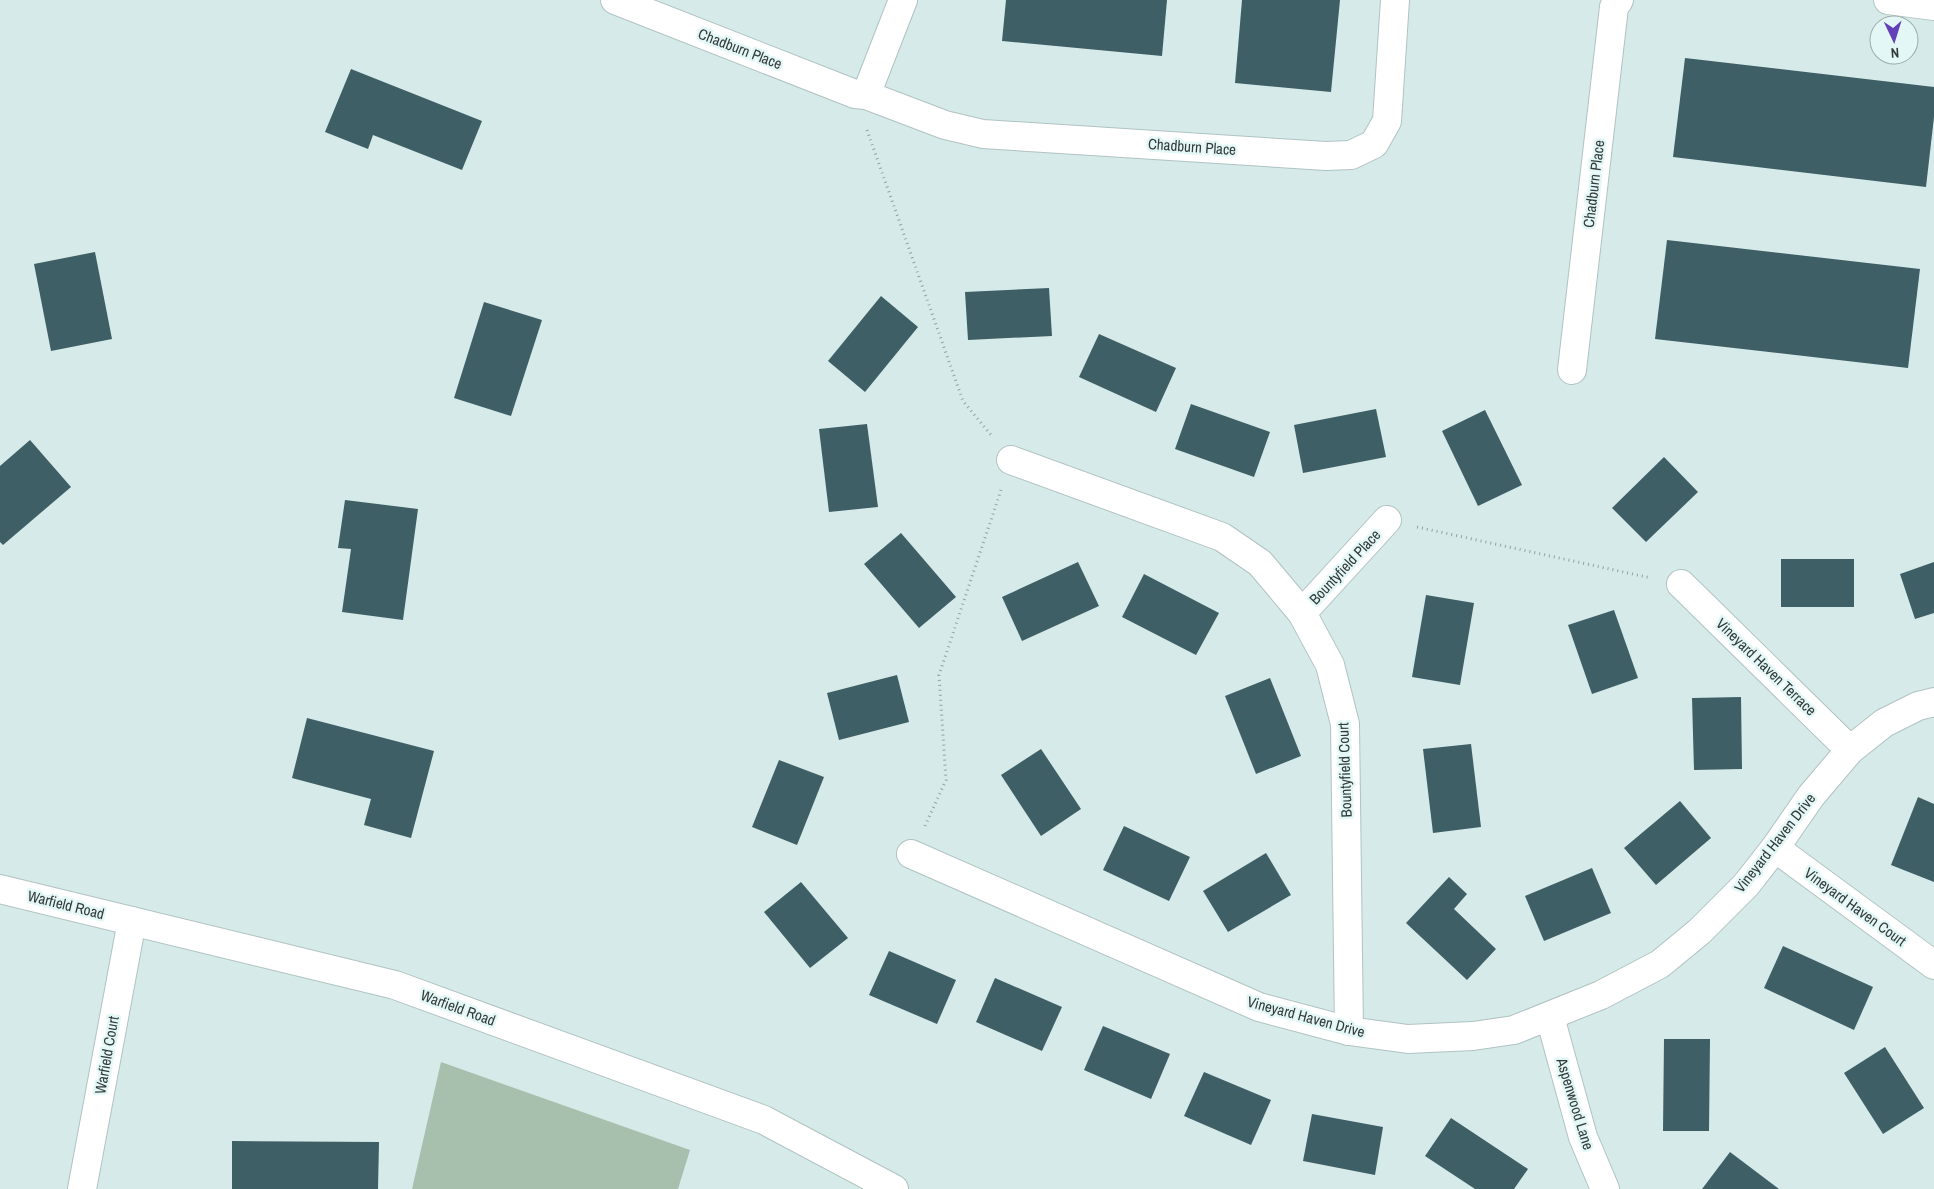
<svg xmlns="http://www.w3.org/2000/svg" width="1934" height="1189" font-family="'Archivo Narrow',sans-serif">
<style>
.green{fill:#a7c0ad}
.building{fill:#3e5f66}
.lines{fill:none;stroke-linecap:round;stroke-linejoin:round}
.minor-casing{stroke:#b0c3c2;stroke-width:30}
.tertiary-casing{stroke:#b0c3c2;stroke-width:30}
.path{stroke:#93a2a1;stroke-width:3;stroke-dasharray:1 4;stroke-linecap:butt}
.minor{stroke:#fff;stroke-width:28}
.tertiary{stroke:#fff;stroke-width:28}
.labels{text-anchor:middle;stroke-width:5;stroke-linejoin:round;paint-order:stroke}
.street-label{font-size:15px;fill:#323a3a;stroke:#e3f7f6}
</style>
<rect width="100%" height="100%" fill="#d6eae9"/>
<polygon class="green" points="441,1062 690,1150 678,1189 412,1189"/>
<g class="building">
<polygon points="1006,0 1167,0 1162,56 1002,41"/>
<polygon points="1242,0 1340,0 1331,92 1235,83"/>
<polygon points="1685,58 1934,87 1934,117 1926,187 1673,157"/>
<polygon points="351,69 482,121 462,170 373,135 368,149 325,132"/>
<polygon points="1667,240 1920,269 1908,368 1655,339"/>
<polygon points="95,252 112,339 51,351 34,264"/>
<polygon points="1049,288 1052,336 968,340 965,292"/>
<polygon points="881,296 918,327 865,392 828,361"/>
<polygon points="484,302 542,320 511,416 454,398"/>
<polygon points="1099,334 1176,368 1156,412 1079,377"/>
<polygon points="1191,404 1270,432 1254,477 1175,449"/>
<polygon points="1376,409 1386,457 1303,473 1294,425"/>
<polygon points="1485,410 1522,485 1478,506 1442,431"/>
<polygon points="867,424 878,507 829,512 819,429"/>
<polygon points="30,440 71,487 3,545 0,542 0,466"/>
<polygon points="1664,457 1698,492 1646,542 1612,508"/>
<polygon points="345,500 418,509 403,620 342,612 351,549 338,548"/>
<polygon points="901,533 956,597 919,628 864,564"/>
<rect x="1781" y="559" width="73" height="48"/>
<polygon points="1078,562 1099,606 1022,641 1002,597"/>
<polygon points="1934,562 1934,613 1915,619 1900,574"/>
<polygon points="1144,574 1219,613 1196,655 1122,617"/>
<polygon points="1426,595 1474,603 1460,685 1412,677"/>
<polygon points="1614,610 1638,678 1592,694 1568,625"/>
<polygon points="897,675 909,722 839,740 827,693"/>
<polygon points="1270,678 1301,756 1256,774 1225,696"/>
<polygon points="1741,697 1742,769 1694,770 1692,698"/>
<polygon points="307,718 434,751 411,838 364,825 371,799 292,778"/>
<polygon points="1471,744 1481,827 1433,833 1423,749"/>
<polygon points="1041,749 1081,809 1041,836 1001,775"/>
<polygon points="779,760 824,777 797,845 752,827"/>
<polygon points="1918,797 1934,804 1934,882 1891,865"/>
<polygon points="1680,801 1711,838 1656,885 1624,848"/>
<polygon points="1124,826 1190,857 1169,901 1103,870"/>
<polygon points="1266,853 1291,895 1228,932 1203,891"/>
<polygon points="1592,868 1611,913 1544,941 1525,896"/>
<polygon points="1449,877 1467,894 1454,909 1496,949 1467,980 1406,923"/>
<polygon points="801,882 848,938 810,968 764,912"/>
<polygon points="1783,946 1873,987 1854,1030 1764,988"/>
<polygon points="889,951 956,980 937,1024 869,995"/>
<polygon points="995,978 1062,1007 1042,1051 976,1022"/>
<polygon points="1103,1026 1170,1054 1151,1099 1084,1070"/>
<polygon points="1664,1039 1710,1039 1709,1131 1663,1131"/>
<polygon points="1885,1047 1924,1108 1883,1134 1844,1073"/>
<polygon points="1204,1072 1271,1100 1251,1145 1184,1116"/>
<polygon points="1312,1114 1383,1127 1375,1175 1303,1161"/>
<polygon points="1451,1118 1528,1169 1514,1189 1475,1189 1425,1156"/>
<polygon points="232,1141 379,1142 378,1189 232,1189"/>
<polygon points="1730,1152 1779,1189 1702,1189"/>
</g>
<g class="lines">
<defs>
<g id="minor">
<polyline points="615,0 855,94 866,95 945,125 983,134 1326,156 1351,155 1374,144 1387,121 1395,0"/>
<polyline points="1888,0 1934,6"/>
<polyline points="866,95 903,0"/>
<polyline points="1572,370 1614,7 1619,0"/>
<polyline points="1011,460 1222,537 1260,563 1302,613 1330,665 1345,724 1349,1031"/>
<polyline points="1681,584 1850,750"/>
<polyline points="1302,613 1387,520"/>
<polyline points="1775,848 1934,965"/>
<polyline points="911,854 1259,1007 1349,1031 1408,1039 1473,1036 1514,1030 1601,995 1660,964 1700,931 1746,885 1775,848 1811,796 1850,750 1884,723 1918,706 1934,702"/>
<polyline points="1550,1017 1583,1137 1605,1189"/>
<polyline points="82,1189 132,921"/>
</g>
<polyline id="tertiary" points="0,889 395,985 764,1120 894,1189"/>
</defs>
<use href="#minor" class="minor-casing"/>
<use href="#tertiary" class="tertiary-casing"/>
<g class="path">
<polyline points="867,130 963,401 991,435"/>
<polyline points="1417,527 1651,578"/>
<polyline points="925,826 946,780 939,675 1001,490"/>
</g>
<use href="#minor" class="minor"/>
<use href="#tertiary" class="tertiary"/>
</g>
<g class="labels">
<g class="street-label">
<text transform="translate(740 49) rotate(21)" y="5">Chadburn Place</text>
<text transform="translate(1192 147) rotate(4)" y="5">Chadburn Place</text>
<text transform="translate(1594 184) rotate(-83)" y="5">Chadburn Place</text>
<text transform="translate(1345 567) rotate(-47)" y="5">Bountyfield Place</text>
<text transform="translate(1766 667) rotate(44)" y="5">Vineyard Haven Terrace</text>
<text transform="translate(1345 770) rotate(-92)" y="5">Bountyfield Court</text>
<text transform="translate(1775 843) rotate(-52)" y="5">Vineyard Haven Drive</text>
<text transform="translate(66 905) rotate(14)" y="5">Warfield Road</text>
<text transform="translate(1855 907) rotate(36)" y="5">Vineyard Haven Court</text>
<text transform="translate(458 1008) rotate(20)" y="5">Warfield Road</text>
<text transform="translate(1306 1017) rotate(15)" y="5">Vineyard Haven Drive</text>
<text transform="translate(107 1055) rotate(-80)" y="5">Warfield Court</text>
<text transform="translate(1575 1104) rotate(73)" y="5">Aspenwood Lane</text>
</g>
</g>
<g transform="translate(1894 40) rotate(176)"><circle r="24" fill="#e3f7f6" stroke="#9cabab"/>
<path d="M0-4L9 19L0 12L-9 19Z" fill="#6140b9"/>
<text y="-8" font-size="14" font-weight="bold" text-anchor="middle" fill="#323a3a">N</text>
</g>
</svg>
